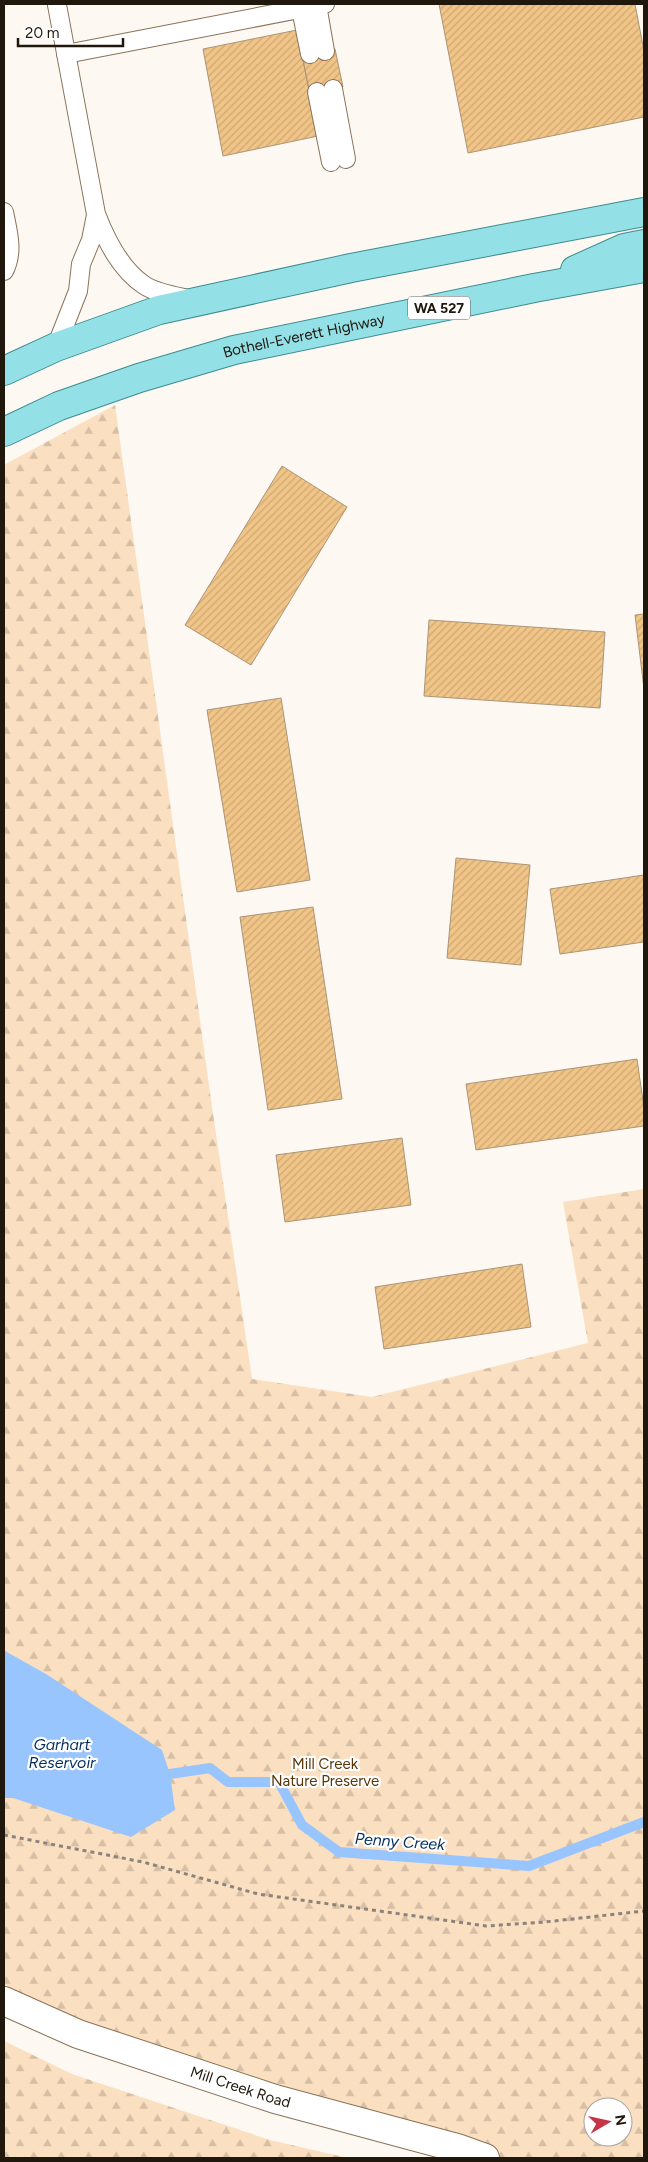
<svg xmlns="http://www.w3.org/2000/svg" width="648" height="2162" font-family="Figtree,sans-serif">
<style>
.forest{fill:url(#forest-firs);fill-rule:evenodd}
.water{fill:#99c5fe}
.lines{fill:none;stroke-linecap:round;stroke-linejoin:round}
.stream{stroke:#99c5fe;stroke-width:10}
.building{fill:url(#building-hatch);stroke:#ab9578}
.service-casing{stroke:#8a7258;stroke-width:20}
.secondary-casing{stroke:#8a7258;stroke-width:30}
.primary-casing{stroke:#3d8d90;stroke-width:30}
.path{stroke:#8b847c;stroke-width:3;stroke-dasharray:4 4;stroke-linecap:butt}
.service{stroke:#fff;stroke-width:18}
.secondary{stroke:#fff;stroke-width:28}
.primary{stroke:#94e0e7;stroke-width:28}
.labels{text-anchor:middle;stroke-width:4.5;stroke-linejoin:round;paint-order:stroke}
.shield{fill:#fff;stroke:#635d56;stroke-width:1}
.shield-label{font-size:14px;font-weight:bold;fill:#20170d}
.street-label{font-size:15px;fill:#20170d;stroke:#fff}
.park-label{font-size:15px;fill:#573608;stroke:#fff}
.water-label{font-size:16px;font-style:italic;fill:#012e5f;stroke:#fff}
</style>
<defs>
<pattern id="forest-firs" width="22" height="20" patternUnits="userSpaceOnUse" patternTransform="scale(1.25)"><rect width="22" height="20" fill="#fbdfc1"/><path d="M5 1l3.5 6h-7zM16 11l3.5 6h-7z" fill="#d7bfa5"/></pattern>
<pattern id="building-hatch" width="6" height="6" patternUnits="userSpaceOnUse" patternTransform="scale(1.25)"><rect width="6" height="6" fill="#f1c487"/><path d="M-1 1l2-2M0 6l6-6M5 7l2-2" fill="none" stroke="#cea873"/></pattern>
</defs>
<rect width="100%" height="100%" fill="#fdf8f2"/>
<g class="forest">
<path d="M115 405 212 1107 252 1379 372 1397 588 1343 563 1202 644 1189V2158H485L4 2001V465ZM593 2107H623V2137H593Z"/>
<polygon points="4,2041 72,2074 270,2140 348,2158 4,2158"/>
</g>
<polygon class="water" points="4,1648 5,1651 46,1674 162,1750 170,1774 175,1810 131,1837 13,1798 4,1798"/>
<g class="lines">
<polyline class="stream" points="158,1774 170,1774 210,1768 228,1782 279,1782 302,1825 339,1852 529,1866 644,1822"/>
</g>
<g class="building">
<polygon points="439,4 635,4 644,51 644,117 468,153"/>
<polygon points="297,30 318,136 223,156 203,49"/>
<polygon points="335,49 343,87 310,94 302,55"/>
<polygon points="282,466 347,507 251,665 185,625"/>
<polygon points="644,614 644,689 635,615"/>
<polygon points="429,620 605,632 600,708 424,696"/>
<polygon points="281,698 310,880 237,892 207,710"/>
<polygon points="456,858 530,865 521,965 447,958"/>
<polygon points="644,875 644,942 560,954 550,889"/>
<polygon points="313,907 342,1099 268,1110 240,917"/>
<polygon points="637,1059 644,1108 644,1126 476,1150 466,1084"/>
<polygon points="402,1138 411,1205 285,1222 276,1155"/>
<polygon points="522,1264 531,1327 384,1349 375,1287"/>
</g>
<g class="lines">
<defs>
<g id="service">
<path d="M57 5 96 214C106 240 120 269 144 285 156 293 175 296 189 299"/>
<polyline points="317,5 325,51"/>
<polyline points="301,9 310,54"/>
<polyline points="66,54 325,4"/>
<polyline points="333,89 346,159"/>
<polyline points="317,92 331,162"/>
<path d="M4 212C8 232 14 252 4 271"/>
<polyline points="56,347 78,291 81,264 91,240 96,215"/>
</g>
<g id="secondary">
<path id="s1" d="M4 2001 78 2034 275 2099 457 2148 485 2158"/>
</g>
<g id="primary">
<polyline points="575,270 624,248 644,244"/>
<polyline points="4,371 56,347 159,310 351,268 644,212"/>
<path id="s2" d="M4 432 59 406 139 378 234 350 534 288 644 268"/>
</g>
</defs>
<use href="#service" class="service-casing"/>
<use href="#secondary" class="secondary-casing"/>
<use href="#primary" class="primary-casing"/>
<polyline class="path" points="4,1835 143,1862 258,1894 486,1926 545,1922 644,1911"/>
<use href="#service" class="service"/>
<use href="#secondary" class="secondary"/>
<use href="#primary" class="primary"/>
</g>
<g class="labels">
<rect class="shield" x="408" y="296.5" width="62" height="23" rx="4"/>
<g class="shield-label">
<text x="439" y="313">WA 527</text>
</g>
<g class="street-label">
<text dy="5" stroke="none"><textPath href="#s2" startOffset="316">Bothell-Everett Highway</textPath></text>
<text dy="5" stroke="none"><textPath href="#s1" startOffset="252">Mill Creek Road</textPath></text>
</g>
<g class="park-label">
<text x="325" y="1769">Mill Creek<tspan x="325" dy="17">Nature Preserve</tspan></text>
</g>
<g class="water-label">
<text x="62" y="1750">Garhart<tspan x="62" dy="18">Reservoir</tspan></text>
<text transform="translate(400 1841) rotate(4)" y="6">Penny Creek</text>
</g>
</g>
<rect width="648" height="2162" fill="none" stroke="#20170d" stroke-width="10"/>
<g transform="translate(608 2122) rotate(81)"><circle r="24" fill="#ffffff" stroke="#a6a29e"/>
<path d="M0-4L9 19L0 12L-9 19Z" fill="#c53545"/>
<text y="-8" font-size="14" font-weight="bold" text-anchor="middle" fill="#20170d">N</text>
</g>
<path d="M18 38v8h105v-8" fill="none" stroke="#20170d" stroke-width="2.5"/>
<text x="25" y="38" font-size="15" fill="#20170d" stroke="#ffffff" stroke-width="4" paint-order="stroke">20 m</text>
</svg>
